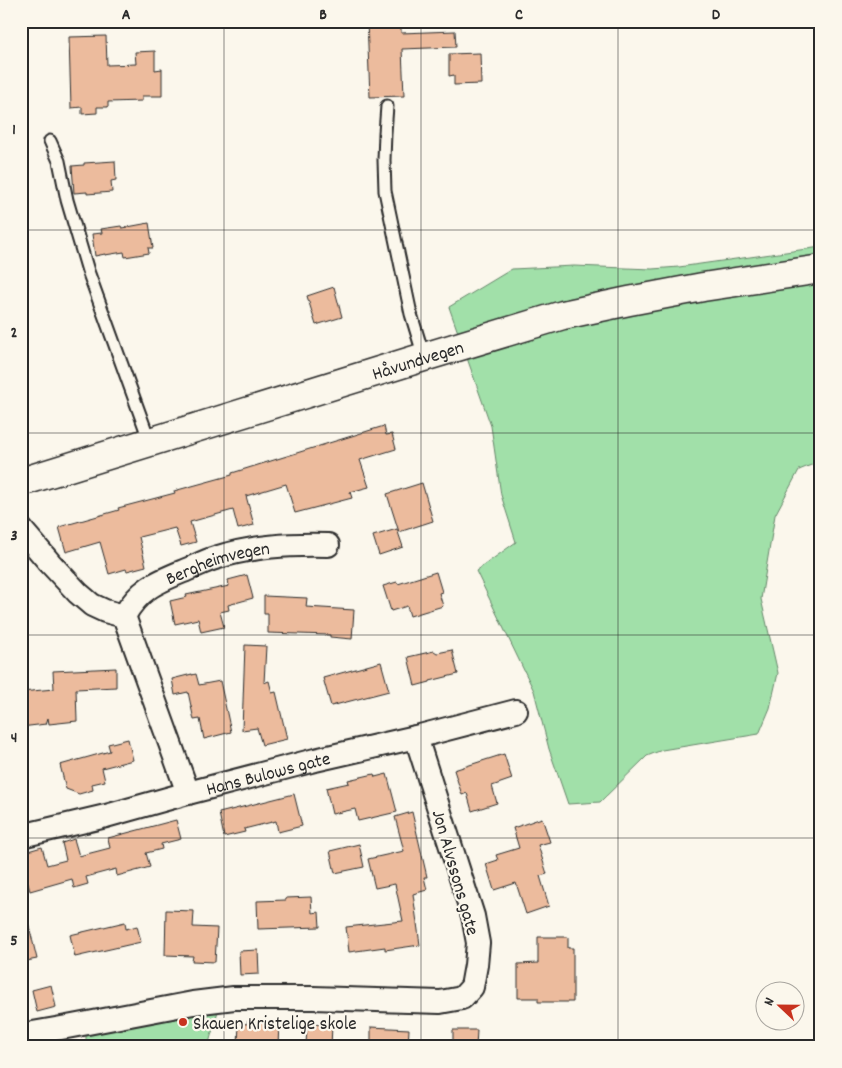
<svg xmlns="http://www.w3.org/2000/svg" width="842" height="1068" font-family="Dekko,sans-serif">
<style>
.green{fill:#a1e0a9;stroke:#66866a}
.building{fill:#ecbb9d;stroke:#2b2b2b}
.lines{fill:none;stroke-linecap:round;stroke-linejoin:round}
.lane-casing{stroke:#2b2b2b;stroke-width:15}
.street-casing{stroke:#2b2b2b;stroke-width:26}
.secondary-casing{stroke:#2b2b2b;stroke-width:31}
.lane{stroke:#fbf7ec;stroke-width:11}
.street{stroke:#fbf7ec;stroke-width:22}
.secondary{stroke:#fbf7ec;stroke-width:28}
.grid{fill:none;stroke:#2b2b2b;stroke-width:1;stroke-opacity:0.55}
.poi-dot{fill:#c8321e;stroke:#fbf7ec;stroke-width:2}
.labels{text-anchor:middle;stroke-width:4.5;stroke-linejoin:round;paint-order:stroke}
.street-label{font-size:19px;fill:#2b2b2b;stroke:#fbf7ec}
.poi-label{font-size:19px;fill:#2b2b2b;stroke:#fbf7ec;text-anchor:start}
.neatline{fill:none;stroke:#2b2b2b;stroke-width:2}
.grid-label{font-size:16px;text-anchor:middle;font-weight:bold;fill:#2b2b2b}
</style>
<rect width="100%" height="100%" fill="#fbf7ec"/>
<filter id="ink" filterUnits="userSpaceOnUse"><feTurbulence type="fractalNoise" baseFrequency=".02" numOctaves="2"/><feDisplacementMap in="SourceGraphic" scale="10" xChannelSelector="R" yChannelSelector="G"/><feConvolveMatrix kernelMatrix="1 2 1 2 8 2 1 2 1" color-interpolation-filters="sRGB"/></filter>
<g filter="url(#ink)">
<g class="green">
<polygon points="821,247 821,461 799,470 775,515 761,599 778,673 770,708 759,734 662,750 647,756 600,802 568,804 549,749 534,691 476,571 516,542 501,495 491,426 449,307 512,269 574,266 652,269 679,267"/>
<polygon points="218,1011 209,1043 207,1047 86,1047 86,1035 190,1015"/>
</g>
<g class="building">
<polygon points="367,21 401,21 401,33 455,31 456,47 402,49 404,96 370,97"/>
<polygon points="106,36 107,65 136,64 135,52 155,51 155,70 162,69 162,96 142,96 142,101 108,102 108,107 97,107 97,113 82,114 82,107 71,108 69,37"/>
<polygon points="480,53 481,84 454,85 454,75 449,76 449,54"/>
<polygon points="115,161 116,180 111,181 112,192 87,194 87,192 74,193 72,166 84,165 84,163"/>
<polygon points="149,223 153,248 148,248 149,253 125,257 124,252 105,255 105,254 95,256 92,234 102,233 101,229 121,226 122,228"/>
<polygon points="334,287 342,317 316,325 307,296"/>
<polygon points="384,426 386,435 392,434 396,449 360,460 369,487 350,492 352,498 295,513 286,484 246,496 254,525 238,529 233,510 190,522 196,542 181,546 175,528 139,537 146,566 127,571 126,569 109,574 100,542 66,552 59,527 119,510 118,508 175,493 174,491 232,475 232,473"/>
<polygon points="422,483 433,521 399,532 387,494"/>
<polygon points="397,529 403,547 379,555 373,536"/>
<polygon points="436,572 442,592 439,593 443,606 410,616 407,606 391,611 383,586 397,582 398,584"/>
<polygon points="247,575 253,598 228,605 229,610 220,612 224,627 201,632 198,619 175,624 170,601 187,597 186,595 229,586 228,580"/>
<polygon points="264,596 307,598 306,607 354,610 352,639 330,637 330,635 268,633 268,614 264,614"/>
<polygon points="245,645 266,646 264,683 269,681 272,693 276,692 287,739 262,745 257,728 242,730"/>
<polygon points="452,650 458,674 430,681 430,682 415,686 408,657 434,651 437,653"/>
<polygon points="381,662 389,691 331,706 323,678"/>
<polygon points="116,668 116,687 76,689 77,721 49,724 48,718 46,724 21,727 21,692 54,689 53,671"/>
<polygon points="192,674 192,675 196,674 199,685 220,681 231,732 204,739 200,719 194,720 188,692 175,695 172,679"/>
<polygon points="128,739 133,760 102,768 105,781 92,784 93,790 79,794 66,789 60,765 110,751 108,744"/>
<polygon points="504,754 512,779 492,786 497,803 472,811 467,793 462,795 454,770"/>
<polygon points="374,774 375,777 387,774 397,812 358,821 355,809 332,814 326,788 349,783 348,780"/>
<polygon points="294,794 302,826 278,832 276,821 244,829 245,832 224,837 219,813"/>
<polygon points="412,812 427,877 424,877 427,890 413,894 420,945 385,950 385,947 349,952 346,927 403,921 395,884 375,888 368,859 404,851 395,817"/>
<polygon points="542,818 550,842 538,845 547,874 540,876 549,906 526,914 516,883 494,890 486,864 498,860 496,855 519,848 513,828"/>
<polygon points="176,820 181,839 161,844 162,849 146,853 150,867 117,876 116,869 86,877 88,884 74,888 72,879 30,891 21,858 21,853 42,847 47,865 66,860 62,843 74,839 79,856 110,848 108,838"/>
<polygon points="359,844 364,867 335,873 330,851"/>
<polygon points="311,897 312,913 319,912 320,927 258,929 257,901 286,900 286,898"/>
<polygon points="166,910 194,911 193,927 217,928 215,962 192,961 193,956 165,955"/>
<polygon points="27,918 37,959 21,962 21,919"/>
<polygon points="125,922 126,929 137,926 141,942 75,957 70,935"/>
<polygon points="538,937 568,937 568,948 573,948 573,1002 538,1002 538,998 518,998 518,964 538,963"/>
<polygon points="258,950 259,974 240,975 239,951"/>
<polygon points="51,985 56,1007 37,1012 32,990"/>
<polygon points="248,1021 279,1023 278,1046 238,1044 239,1023 247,1024"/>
<polygon points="307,1024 332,1025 331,1047 306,1046"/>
<polygon points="371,1027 409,1029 408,1047 371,1047"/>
<polygon points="453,1030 477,1030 476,1047 453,1047"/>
</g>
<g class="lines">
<defs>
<g id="lane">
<polyline points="387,106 385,133 384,160 385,191 411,314 424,357"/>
<polyline points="50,141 59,161 67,200 88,271 150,442"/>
</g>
<g id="street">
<polyline points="21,529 50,563 78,593 92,605 105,611 124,616 188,793"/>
<path id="s1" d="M124 616C140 588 157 582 186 570 196 566 205 561 215 558 254 546 288 544 328 545"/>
<path id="s2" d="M21 836 106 816 188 793 315 760 416 737 516 711"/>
<polyline points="21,1035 67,1027 193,1003 234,998 313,998 440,1002 462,998 472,987 476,965 478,943 473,916 416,737"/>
</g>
<g id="secondary">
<path id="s3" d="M21 482 424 357 563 315 629 301 703 287 821 269"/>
</g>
</defs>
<use href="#lane" class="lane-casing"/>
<use href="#street" class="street-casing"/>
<use href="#secondary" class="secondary-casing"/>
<use href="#lane" class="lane"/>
<use href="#street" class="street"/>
<use href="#secondary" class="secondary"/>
</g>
</g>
<path class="grid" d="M224 21V1047M421 21V1047M618 21V1047M21 230H821M21 433H821M21 635H821M21 838H821"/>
<circle class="poi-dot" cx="183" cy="1022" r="5"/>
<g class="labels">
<g class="street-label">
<text dy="7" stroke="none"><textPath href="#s3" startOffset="415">Håvundvegen</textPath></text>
<text dy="7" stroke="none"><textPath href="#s1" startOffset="112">Bergheimvegen</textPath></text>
<text dy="7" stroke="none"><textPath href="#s2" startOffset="255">Hans Bulows gate</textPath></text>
<text transform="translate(457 872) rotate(74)" y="7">Jon Alvssons gate</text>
</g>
<g class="poi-label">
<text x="193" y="1029">Skauen Kristelige skole</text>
</g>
</g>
<rect width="842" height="1068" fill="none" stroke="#fbf7ec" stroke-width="55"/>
<g transform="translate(780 1006) rotate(292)"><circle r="24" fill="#fbf7ec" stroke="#a8a59f"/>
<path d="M0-4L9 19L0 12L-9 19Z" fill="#c8321e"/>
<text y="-8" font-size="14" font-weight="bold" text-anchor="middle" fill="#2b2b2b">N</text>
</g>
<rect x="28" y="28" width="786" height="1012" class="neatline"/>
<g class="grid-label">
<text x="126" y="19">A</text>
<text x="323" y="19">B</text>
<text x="519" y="19">C</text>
<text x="716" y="19">D</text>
<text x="14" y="134">1</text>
<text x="14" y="337">2</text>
<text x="14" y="540">3</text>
<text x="14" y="742">4</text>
<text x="14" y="945">5</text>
</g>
</svg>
